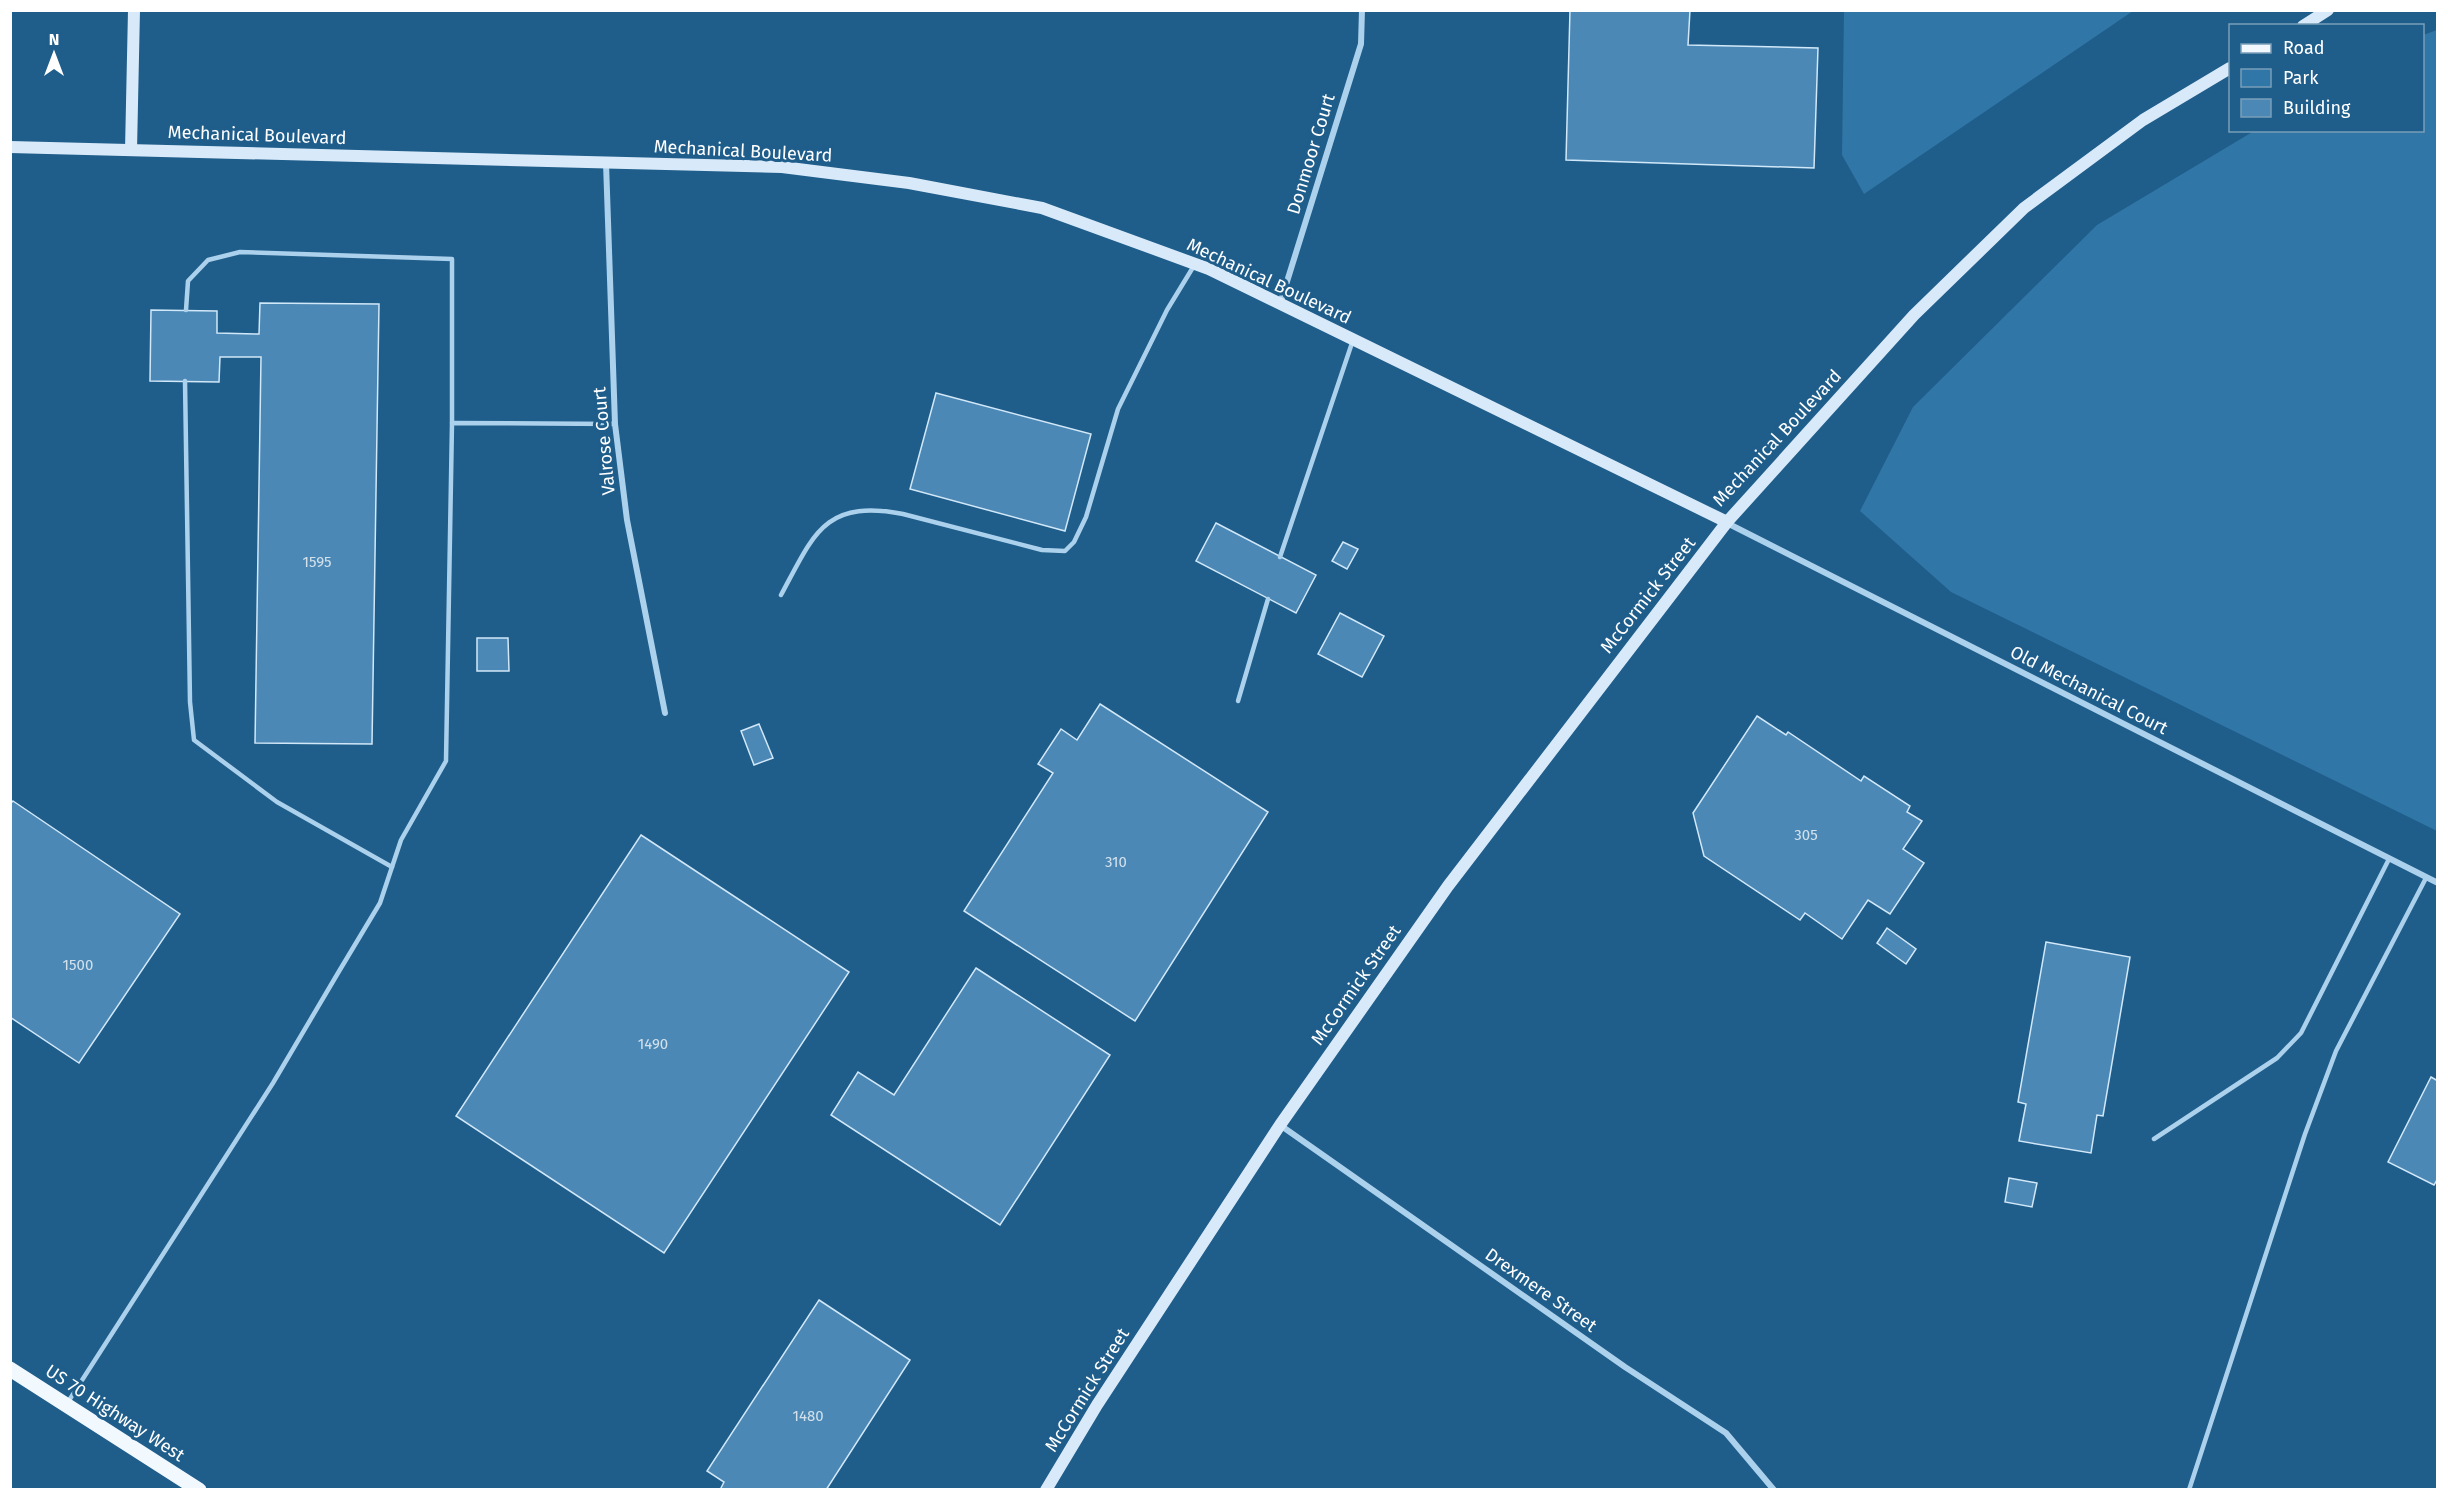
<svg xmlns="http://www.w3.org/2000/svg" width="2448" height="1500" font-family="'Fira Sans',sans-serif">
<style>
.green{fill:#3076a7}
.building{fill:#4c88b5;stroke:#d1e8f8;stroke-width:1.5}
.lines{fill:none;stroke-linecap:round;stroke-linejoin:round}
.lane{stroke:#acd1ec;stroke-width:4.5}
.street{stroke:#acd1ec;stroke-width:6}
.secondary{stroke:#d8eaf9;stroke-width:12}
.primary{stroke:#f1f8fe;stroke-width:15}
.labels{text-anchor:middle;stroke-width:6;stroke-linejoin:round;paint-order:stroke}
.number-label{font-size:15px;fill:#d2e1ec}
.street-label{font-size:18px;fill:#fff;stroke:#1f5d8b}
</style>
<rect width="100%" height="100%" fill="#1f5d8b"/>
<g class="green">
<polygon points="1844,11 1844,10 2133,11 1864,194 1842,155"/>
<polygon points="2437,30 2437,831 1951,592 1860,511 1913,407 2097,225 2254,131 2422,130 2423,35"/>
</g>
<g class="building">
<polygon points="1570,10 1690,10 1688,45 1818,48 1814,168 1566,160"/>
<polygon points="260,303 379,304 372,744 255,743 261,357 220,357 219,382 150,381 151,310 217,311 217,333 259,334"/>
<polygon points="936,393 1091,434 1065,531 910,489"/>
<polygon points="1216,523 1316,575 1296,613 1196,561"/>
<polygon points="1343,542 1358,549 1347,569 1332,561"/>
<polygon points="1340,613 1384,636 1362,677 1318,654"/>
<polygon points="477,638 508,638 509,671 477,671"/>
<polygon points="1100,704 1268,812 1135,1021 964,911 1053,773 1038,764 1061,729 1077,740"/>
<polygon points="1757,716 1786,735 1788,732 1861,781 1864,776 1910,806 1907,812 1922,821 1903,849 1924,863 1890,914 1868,900 1842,939 1805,913 1800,920 1704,856 1693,813"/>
<polygon points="759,724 773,758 754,765 741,731"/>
<polygon points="13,801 180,914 79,1063 10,1017 10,804"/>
<polygon points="641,835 849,972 664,1253 456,1116"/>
<polygon points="1887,928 1916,949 1906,964 1877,943"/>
<polygon points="2046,942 2130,957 2103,1116 2097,1115 2091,1153 2019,1141 2026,1104 2018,1102"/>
<polygon points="976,968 1110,1055 1000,1225 831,1115 858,1072 894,1095"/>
<polygon points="2431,1077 2438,1081 2438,1178 2434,1185 2388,1162"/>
<polygon points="2009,1178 2037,1183 2032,1207 2005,1202"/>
<polygon points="819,1300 910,1360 826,1490 720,1490 724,1482 707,1471"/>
</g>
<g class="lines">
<g class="lane">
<polyline points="186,310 188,281 208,260 240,252 452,259 452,423"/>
<polyline points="185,381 190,702 194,740 277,802 392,867"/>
<polyline points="1280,557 1353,340"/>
<path d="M781 595C814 534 824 499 903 514L1042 550 1065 551 1074 542 1086 517 1118 409 1167 310 1195 264"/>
<polyline points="1238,701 1268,599"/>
<polyline points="2154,1139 2277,1058 2301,1033 2389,859"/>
<polyline points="68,1402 273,1083 338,973 380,903 401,840 446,761 452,423 615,424"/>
<polyline points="2189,1490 2305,1134 2336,1051 2426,878"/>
</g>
<g class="street">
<polyline points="606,163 615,424 627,520 665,713"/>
<polyline points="1280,304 1361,44 1362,10"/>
<polyline points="1727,523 2438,883"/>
<polyline points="1280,1125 1625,1367 1726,1433 1774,1490"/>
</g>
<g class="secondary">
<polyline points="2303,26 2328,10"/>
<polyline points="10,147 782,167 909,183 1042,208 1209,269 1727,522"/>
<polyline points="131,150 134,10"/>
<polyline points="1046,1490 1097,1405 1280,1125 1448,886 1727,522 1914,315 2024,208 2143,120 2230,68"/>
</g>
<polyline class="primary" points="10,1369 199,1490"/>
</g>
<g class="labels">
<g class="number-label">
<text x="317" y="567">1595</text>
<text x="1806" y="840">305</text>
<text x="1116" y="867">310</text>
<text x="78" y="970">1500</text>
<text x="653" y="1049">1490</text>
<text x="808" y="1421">1480</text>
</g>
<g class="street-label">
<text transform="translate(257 135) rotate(2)" y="6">Mechanical Boulevard</text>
<text transform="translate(743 151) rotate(3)" y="6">Mechanical Boulevard</text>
<text transform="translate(1311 154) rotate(-73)" y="6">Donmoor Court</text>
<text transform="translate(1269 281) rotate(25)" y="6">Mechanical Boulevard</text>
<text transform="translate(1777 438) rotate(-47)" y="6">Mechanical Boulevard</text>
<text transform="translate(604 441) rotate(-95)" y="6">Valrose Court</text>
<text transform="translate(1648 595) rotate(-52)" y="6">McCormick Street</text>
<text transform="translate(2089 690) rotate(27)" y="6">Old Mechanical Court</text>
<text transform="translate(1356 985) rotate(-55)" y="6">McCormick Street</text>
<text transform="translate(1541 1290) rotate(35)" y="6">Drexmere Street</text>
<text transform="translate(1087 1390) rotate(-58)" y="6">McCormick Street</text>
<text transform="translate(115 1413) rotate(33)" y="6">US 70 Highway West</text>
</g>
</g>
<rect width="2448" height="1500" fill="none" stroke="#ffffff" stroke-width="24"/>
<rect x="2229" y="24" width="195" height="108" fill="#1f5d8b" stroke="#799eb9" stroke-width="1.5"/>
<rect x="2241" y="44" width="30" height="9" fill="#f1f8fe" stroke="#799eb9" stroke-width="1.5"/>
<text x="2283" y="54" font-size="18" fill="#ffffff">Road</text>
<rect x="2241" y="69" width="30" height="18" fill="#3076a7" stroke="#799eb9" stroke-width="1.5"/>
<text x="2283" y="84" font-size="18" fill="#ffffff">Park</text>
<rect x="2241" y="99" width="30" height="18" fill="#4c88b5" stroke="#799eb9" stroke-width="1.5"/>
<text x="2283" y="114" font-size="18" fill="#ffffff">Building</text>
<g transform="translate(54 54)" stroke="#1f5d8b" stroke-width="4.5" paint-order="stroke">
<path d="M0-4.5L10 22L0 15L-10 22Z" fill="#ffffff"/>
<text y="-9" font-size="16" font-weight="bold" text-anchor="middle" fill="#ffffff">N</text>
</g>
</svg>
